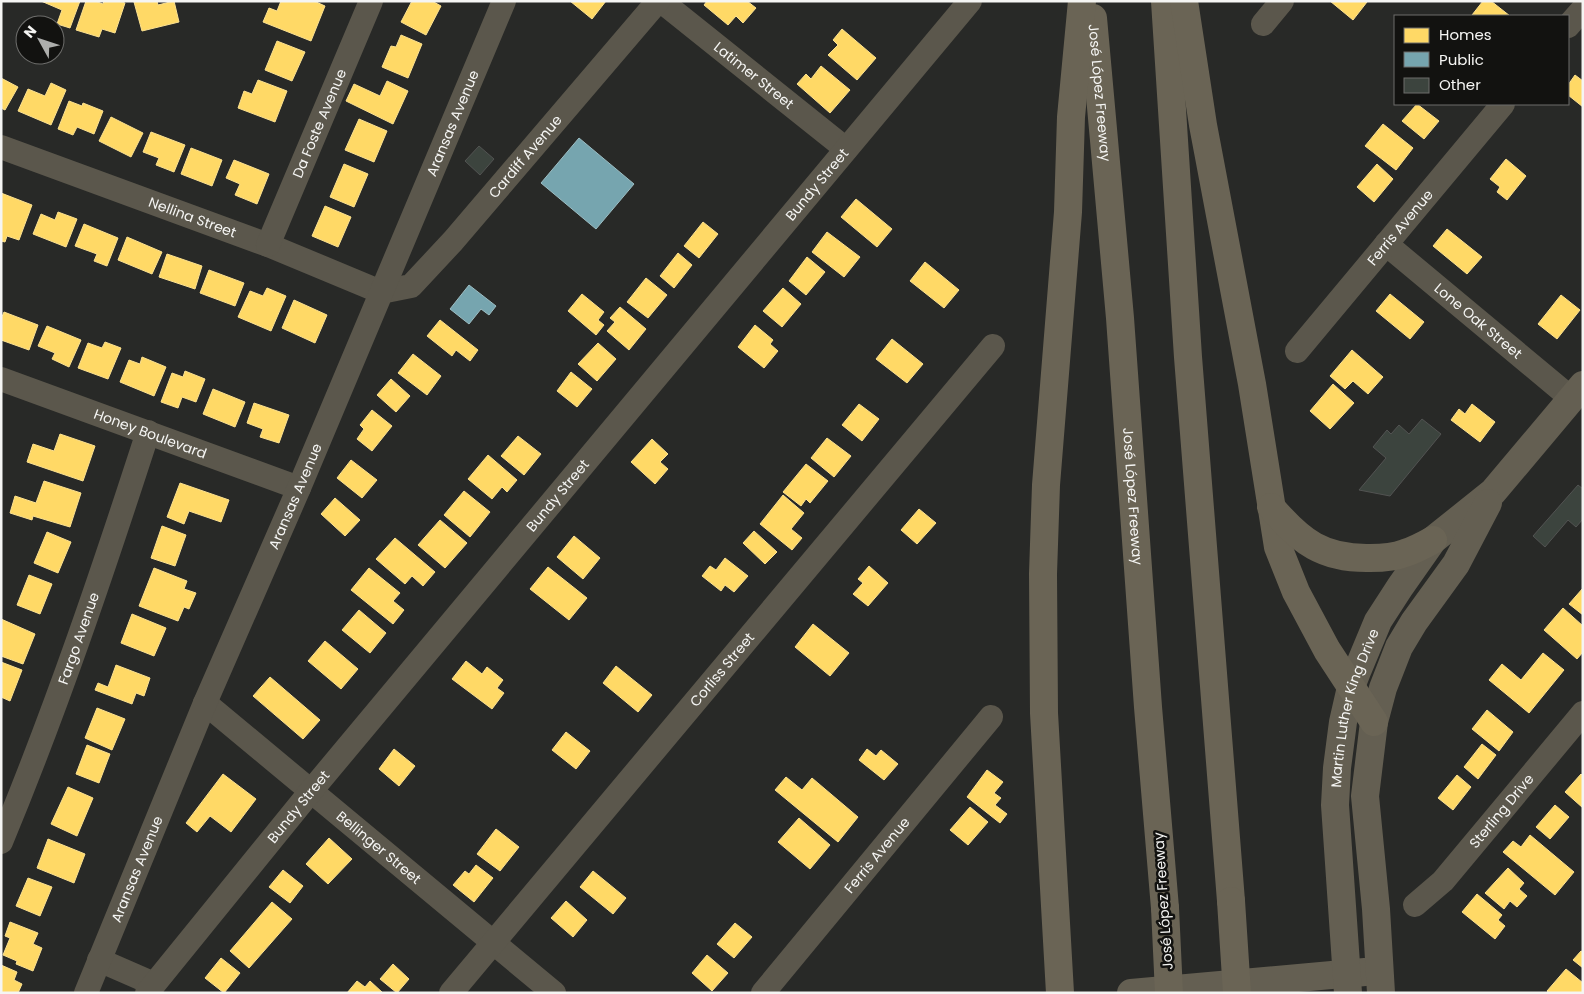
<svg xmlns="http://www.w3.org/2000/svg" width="1584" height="994" font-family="Poppins,sans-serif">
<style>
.homes{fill:#ffd966;stroke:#fce190}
.public{fill:#76a5af;stroke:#9cbdc3}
.building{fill:#3c443e;stroke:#525352}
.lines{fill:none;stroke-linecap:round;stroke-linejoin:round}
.minor{stroke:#5b574c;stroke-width:24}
.major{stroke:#645f52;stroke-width:28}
.highway{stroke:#6a6455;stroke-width:28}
.highway-bridge{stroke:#6a6455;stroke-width:28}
.labels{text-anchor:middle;stroke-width:5;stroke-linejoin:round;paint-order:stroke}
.street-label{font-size:14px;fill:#f5f5f3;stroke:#121210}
</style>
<rect width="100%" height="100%" fill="#282927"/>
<g class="homes">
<polygon points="41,1 80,1 70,28 57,24 62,10"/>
<polygon points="86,1 95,1 103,4 104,1 118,1 125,3 115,33 102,29 99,37 76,30"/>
<polygon points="137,1 157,1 158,5 174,1 179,22 142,31 134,2"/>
<polygon points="281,1 314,1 325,6 311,41 263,22 269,8 277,11"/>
<polygon points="412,1 432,1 441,6 426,35 401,22"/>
<polygon points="570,1 606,1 592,19"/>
<polygon points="707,1 747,1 756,8 743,23 736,16 728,25 704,5"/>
<polygon points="1330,1 1367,1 1367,2 1353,20"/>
<polygon points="1483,1 1491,1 1510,16 1474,16 1472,15"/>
<polygon points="842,29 876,58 857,80 828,55 838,45 833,40"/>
<polygon points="401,35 422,44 408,78 382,67 391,46 396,47"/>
<polygon points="277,41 305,52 292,81 265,70"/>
<polygon points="821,66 850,90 830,113 797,84 806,74 811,79"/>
<polygon points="1575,75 1583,81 1583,107 1568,95 1568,85"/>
<polygon points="1,78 18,87 5,110 1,108"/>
<polygon points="258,80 287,91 275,122 238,108 244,91 252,94"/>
<polygon points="387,81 408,91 393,124 346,101 354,84 380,96"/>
<polygon points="51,83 66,90 51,125 18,111 28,89 45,96"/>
<polygon points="69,101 82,106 83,103 103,111 94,134 77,127 73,135 58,129"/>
<polygon points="1417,104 1439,121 1424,139 1402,121"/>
<polygon points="111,117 143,133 131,157 99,141"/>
<polygon points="359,119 387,131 374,162 345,150"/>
<polygon points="1383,124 1413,148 1396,170 1365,146"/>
<polygon points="151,132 185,145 174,172 156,165 159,158 143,152"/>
<polygon points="191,148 222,160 212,186 181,174"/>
<polygon points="1506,159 1526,176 1507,200 1497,192 1500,187 1490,179"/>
<polygon points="234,160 269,174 257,204 235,195 240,184 226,178"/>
<polygon points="344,164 368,174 354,207 330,197"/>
<polygon points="1377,164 1393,179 1374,202 1357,187"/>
<polygon points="1,193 32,205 19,240 7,236 5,242 1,241"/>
<polygon points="856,199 892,229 877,247 841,217"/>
<polygon points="325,206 351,217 338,247 312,236"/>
<polygon points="58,212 77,219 66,247 33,234 41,214 55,220"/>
<polygon points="703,222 718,234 699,258 684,246"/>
<polygon points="84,224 118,238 107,266 94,261 97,254 75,246"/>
<polygon points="1447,229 1482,257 1467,274 1433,246"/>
<polygon points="827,232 860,257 844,277 812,252"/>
<polygon points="127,237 162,252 152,274 118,260"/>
<polygon points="678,253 692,265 674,288 660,276"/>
<polygon points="167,254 202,266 195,289 159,277"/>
<polygon points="807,257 825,272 806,295 789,281"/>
<polygon points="925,262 959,290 944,308 910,281"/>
<polygon points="209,270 244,283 235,306 200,293"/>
<polygon points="646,278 667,295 648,318 627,302"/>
<polygon points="267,288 286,296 271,331 238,317 250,291 263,296"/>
<polygon points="783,288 801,304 782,327 763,311"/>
<polygon points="582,294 604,312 598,320 604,325 596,335 568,311"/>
<polygon points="1390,294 1424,322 1410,339 1376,311"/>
<polygon points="1561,295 1580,310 1557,339 1538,324"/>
<polygon points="294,300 327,315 315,343 282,328"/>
<polygon points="620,307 646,329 629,350 607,331 615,322 610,318"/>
<polygon points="4,312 38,325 29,350 1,340 1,319"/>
<polygon points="440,320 478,350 470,361 456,350 452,356 427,336"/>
<polygon points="755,325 773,340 770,344 778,351 764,368 738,347"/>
<polygon points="47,326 81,340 69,367 52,359 55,353 38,346"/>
<polygon points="892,339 923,364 907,383 876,359"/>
<polygon points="105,342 121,348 108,379 78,368 88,343 102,348"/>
<polygon points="598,343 616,359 597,381 578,364"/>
<polygon points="1352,350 1383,377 1368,394 1353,381 1345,389 1330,376"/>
<polygon points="413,354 441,376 427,395 398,373"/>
<polygon points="142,357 166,367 154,396 120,382 129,360 140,364"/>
<polygon points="185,371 205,379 196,402 182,397 178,408 161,402 172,373 183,377"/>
<polygon points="571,372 592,389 577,407 557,391"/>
<polygon points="391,379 410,396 396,412 377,395"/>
<polygon points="1333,384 1354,403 1330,429 1310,411"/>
<polygon points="213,389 245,402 235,427 203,414"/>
<polygon points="254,403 289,415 279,443 260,437 263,429 247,423"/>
<polygon points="859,404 879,419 862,441 842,425"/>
<polygon points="1472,404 1495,422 1480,442 1451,420 1459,409 1465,414"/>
<polygon points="372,410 392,426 372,451 357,439 364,429 360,425"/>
<polygon points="60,434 95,446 83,481 27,462 33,444 54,451"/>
<polygon points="518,436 541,454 524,475 501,456"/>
<polygon points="827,438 851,456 834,477 811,458"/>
<polygon points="652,439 668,454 660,462 668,469 655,484 631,462"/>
<polygon points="488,455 517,480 507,492 502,487 492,499 468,479"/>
<polygon points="351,460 377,480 362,498 337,478"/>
<polygon points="806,464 828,481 810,503 806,499 801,506 783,492"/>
<polygon points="44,481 81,493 70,527 33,516 32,520 10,513 15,496 36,503"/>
<polygon points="180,483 229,500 221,522 189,511 184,524 167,517"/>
<polygon points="464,491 490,512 470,537 444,515"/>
<polygon points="783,495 804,513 791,529 802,538 792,550 760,524"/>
<polygon points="335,498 360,520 345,536 321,514"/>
<polygon points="919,509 936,523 917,544 901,530"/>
<polygon points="440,520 467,543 445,568 418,545"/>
<polygon points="162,526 186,535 175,566 151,558"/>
<polygon points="754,531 777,552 765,564 743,543"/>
<polygon points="47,532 71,542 58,573 34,563"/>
<polygon points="574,536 600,558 583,579 557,557"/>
<polygon points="395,538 435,572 423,586 412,576 405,584 376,559"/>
<polygon points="725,558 748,576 734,592 725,585 721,591 702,576 710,566 716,570"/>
<polygon points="869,566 888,583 868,606 853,594 863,583 858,579"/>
<polygon points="548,567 587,598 569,620 530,589"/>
<polygon points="154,568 187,581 184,589 196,593 189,609 184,607 178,621 139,606"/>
<polygon points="369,568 400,593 393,601 404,610 393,624 351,590"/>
<polygon points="29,575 52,584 40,614 17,605"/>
<polygon points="1583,588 1583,615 1569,604"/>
<polygon points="1563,608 1583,626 1583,652 1577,659 1544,630"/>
<polygon points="359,610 386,633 370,653 342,630"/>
<polygon points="132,614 166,628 154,656 121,643"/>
<polygon points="1,619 35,634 23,664 1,656"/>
<polygon points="813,624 849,653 830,676 795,647"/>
<polygon points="325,641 358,669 341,689 308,661"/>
<polygon points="1543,653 1564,670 1529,713 1489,680 1502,664 1521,680"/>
<polygon points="466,661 482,674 487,667 503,680 497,688 504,693 492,709 452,679"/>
<polygon points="1,662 22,670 10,701 1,697"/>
<polygon points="116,665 150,678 144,696 136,693 132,704 95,690 98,683 108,687"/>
<polygon points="616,666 652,695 638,712 603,683"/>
<polygon points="270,677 320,720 303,739 253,696"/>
<polygon points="97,708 125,719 112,750 85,738"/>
<polygon points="1487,710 1513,732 1499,751 1472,729"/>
<polygon points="566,732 590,751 576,769 552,750"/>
<polygon points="1482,744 1496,755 1478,779 1464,767"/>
<polygon points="87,745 110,754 99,783 76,774"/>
<polygon points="394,749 415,766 399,786 379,769"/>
<polygon points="867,749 876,756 881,750 898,764 884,780 859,760"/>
<polygon points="987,770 1003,782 994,793 1001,798 995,805 1007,814 1000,823 967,797"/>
<polygon points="223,774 256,799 231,832 210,816 197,832 186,823"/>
<polygon points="1581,774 1583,776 1583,808 1565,792"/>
<polygon points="1457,775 1471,787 1453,810 1438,798"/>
<polygon points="786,777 802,790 812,778 858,817 838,842 775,790"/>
<polygon points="68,787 93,798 77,836 51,824"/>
<polygon points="1555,805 1569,817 1550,839 1536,827"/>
<polygon points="970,807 988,822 968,845 950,830"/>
<polygon points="799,818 830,845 810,869 778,842"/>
<polygon points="496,829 519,847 500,871 477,854"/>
<polygon points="1530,835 1574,872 1555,895 1503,852 1513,841 1521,847"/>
<polygon points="329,838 352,859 328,884 306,864"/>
<polygon points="48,839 85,854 74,883 37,868"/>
<polygon points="476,865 493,878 474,902 453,885 465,871 469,874"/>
<polygon points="1508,868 1524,883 1519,889 1527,896 1517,907 1510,901 1504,909 1485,893"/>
<polygon points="283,870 303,886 290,903 269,887"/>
<polygon points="593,871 626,898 613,914 580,887"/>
<polygon points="28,878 52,887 40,916 16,906"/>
<polygon points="1477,894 1502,915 1498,920 1505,926 1495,939 1462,912"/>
<polygon points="566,901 587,920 573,937 551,918"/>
<polygon points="272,902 292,919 249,968 230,951"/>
<polygon points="10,922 38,933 33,944 42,948 33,971 16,964 17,961 3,955 10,938 5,936"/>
<polygon points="735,923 752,937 734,958 717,944"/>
<polygon points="1581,951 1583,952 1583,968 1573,960"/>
<polygon points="707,955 728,973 712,991 692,973"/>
<polygon points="221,958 240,973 224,993 205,978"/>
<polygon points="393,964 409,979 397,993 380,979"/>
<polygon points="1,965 17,972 14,980 22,984 18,993 1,993"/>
<polygon points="1566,969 1583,983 1583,993 1549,993 1547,991"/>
<polygon points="357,981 365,987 370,981 383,993 347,993"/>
</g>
<g class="public">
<polygon points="579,138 634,184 596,229 541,183"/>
<polygon points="469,285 496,306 489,315 481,309 469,324 450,309"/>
</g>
<g class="building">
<polygon points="479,146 494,159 480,175 465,161"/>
<polygon points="1422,419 1441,434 1390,496 1359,490 1386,458 1373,447 1387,430 1391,434 1399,425 1409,434"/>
<polygon points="1578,485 1583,489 1583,519 1576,527 1568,520 1545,547 1533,536"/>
</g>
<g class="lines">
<g class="minor">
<path id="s1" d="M661 1 846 149"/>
<polyline points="1263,24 1282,1"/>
<polyline points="1568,26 1583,9"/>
<path id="s2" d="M1 147 268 245 381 292 411 286 453 241 658 1"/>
<path id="s3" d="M1386 244 1572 399"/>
<path id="s4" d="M268 245 371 1"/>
<path id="s5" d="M1297 351 1503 104"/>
<path id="s6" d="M1 379 299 488"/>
<path id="s7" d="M205 703 554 993"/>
<path id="s8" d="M1 842C57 707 103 571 148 432"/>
<path id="s9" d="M1415 905 1443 881 1583 713"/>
<polyline points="99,960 154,984"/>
<path id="s10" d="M86 993 205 703 299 488 504 1"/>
<path id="s11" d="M147 993 311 791 970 1"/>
<path id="s12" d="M451 993 993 346"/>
<path id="s13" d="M763 993 991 717"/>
</g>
<g class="major">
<polyline points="1131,993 1365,972"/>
<path id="s14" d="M1348 993 1335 805 1337 768 1343 722 1351 687 1358 669 1378 621 1400 587 1433 540 1493 492 1583 385"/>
<polyline points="1381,993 1376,909 1365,796 1374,722 1383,688 1399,647 1414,622 1456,564 1488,503"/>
</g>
<g class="highway">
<polyline points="1165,1 1188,357 1231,901"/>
<polyline points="1184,1 1203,125 1252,384 1278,547 1296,592 1327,650 1374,722"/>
<path id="s15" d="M1093 18 1120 318 1148 707 1165 908"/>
<path d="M1271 507C1301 542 1323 559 1370 558 1381 558 1395 557 1405 553 1415 550 1424 545 1433 540"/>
<polyline points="1060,993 1044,713 1043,574 1046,485 1068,212 1071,117 1082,1"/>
</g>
<g class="highway-bridge">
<polyline points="1231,901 1237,993"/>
<polyline points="1165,908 1169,993"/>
</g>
</g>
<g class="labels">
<g class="street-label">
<text dy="5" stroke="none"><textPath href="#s1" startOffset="119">Latimer Street</textPath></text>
<text dy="5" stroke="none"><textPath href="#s15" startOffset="75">José López Freeway</textPath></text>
<text dy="5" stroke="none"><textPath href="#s4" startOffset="132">Da Foste Avenue</textPath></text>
<text dy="5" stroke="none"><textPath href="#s10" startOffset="944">Aransas Avenue</textPath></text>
<text dy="5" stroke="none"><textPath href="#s2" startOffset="610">Cardiff Avenue</textPath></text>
<text dy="5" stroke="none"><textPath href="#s11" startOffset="1050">Bundy Street</textPath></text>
<text dy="5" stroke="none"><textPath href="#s2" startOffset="204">Nellina Street</textPath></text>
<text dy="5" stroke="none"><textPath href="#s5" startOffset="161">Ferris Avenue</textPath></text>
<text dy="5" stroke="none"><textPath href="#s3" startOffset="120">Lone Oak Street</textPath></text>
<text dy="5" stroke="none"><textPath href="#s6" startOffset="159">Honey Boulevard</textPath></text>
<text dy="5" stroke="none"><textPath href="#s11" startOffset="645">Bundy Street</textPath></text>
<text dy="5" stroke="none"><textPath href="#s10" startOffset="539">Aransas Avenue</textPath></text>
<text dy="5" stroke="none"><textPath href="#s15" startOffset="480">José López Freeway</textPath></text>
<text dy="5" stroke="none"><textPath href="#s8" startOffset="218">Fargo Avenue</textPath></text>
<text dy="5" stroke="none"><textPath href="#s12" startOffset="422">Corliss Street</textPath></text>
<text dy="5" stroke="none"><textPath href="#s14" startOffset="288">Martin Luther King Drive</textPath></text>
<text dy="5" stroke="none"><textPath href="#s11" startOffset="240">Bundy Street</textPath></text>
<text dy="5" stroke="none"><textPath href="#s9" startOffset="128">Sterling Drive</textPath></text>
<text dy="5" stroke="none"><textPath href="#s7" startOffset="226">Bellinger Street</textPath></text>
<text dy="5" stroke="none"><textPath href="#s13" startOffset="179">Ferris Avenue</textPath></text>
<text dy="5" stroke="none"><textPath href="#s10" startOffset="134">Aransas Avenue</textPath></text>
<text transform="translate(1163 901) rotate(-94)" y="5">José López Freeway</text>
</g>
</g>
<rect width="1584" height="994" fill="none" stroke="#f5f5f3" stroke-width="5"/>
<rect x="1394" y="15" width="175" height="90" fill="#121210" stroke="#6d6d6b"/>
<rect x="1404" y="28" width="25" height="15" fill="#ffd966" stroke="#6d6d6b"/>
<text x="1439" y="40" font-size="15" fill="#f5f5f3">Homes</text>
<rect x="1404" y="52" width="25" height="15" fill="#76a5af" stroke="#6d6d6b"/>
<text x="1439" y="65" font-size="15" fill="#f5f5f3">Public</text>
<rect x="1404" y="78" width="25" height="15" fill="#3c443e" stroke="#6d6d6b"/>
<text x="1439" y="90" font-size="15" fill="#f5f5f3">Other</text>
<g transform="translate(40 40) rotate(310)"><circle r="24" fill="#121210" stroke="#6d6d6b"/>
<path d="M0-4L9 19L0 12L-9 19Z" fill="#adaeac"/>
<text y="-8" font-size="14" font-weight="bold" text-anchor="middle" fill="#f5f5f3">N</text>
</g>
</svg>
